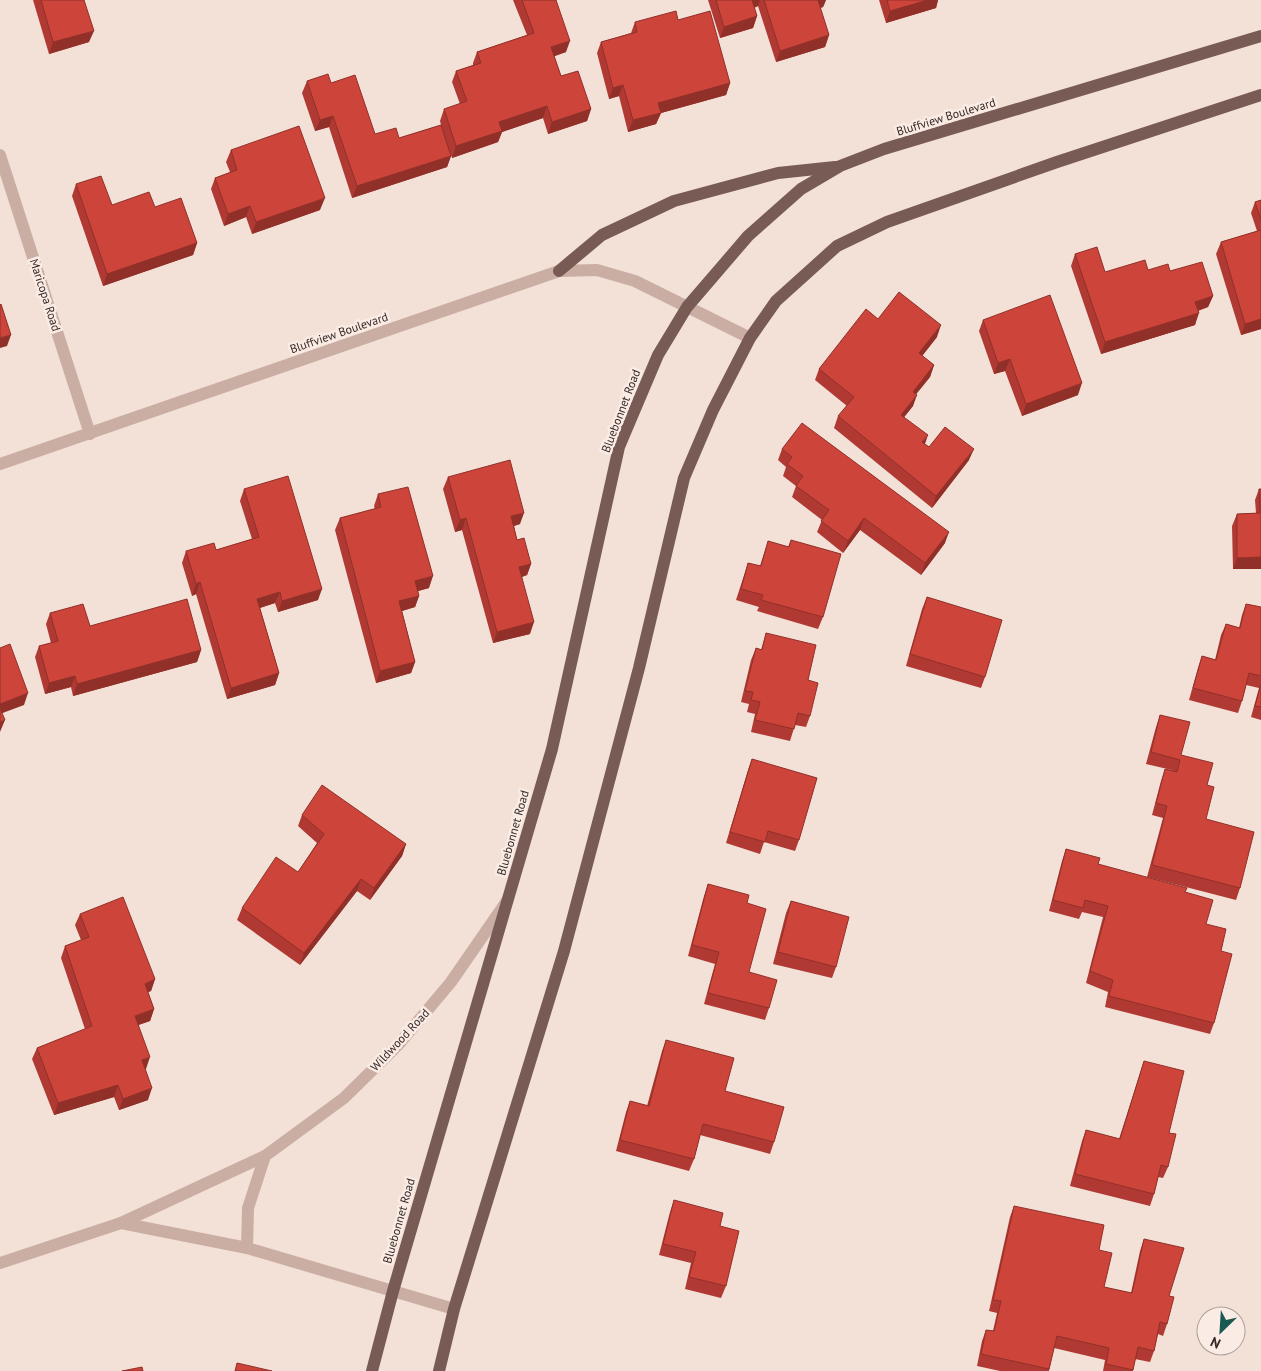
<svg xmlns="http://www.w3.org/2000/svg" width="1261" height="1371" font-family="'PT Sans',sans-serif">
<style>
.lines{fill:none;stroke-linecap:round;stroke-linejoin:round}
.minor{stroke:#cbaea3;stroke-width:12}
.major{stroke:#795b56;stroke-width:12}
.wall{fill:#b03a33}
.shaded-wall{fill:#903029}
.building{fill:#cd443b;stroke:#903029}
.labels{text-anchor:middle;stroke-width:5;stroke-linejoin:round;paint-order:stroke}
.street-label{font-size:12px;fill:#362826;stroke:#faece4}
</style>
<rect width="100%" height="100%" fill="#f3e1d8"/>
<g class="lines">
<g class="minor">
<polyline points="0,155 90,434"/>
<polyline points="0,464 559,271 597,270 635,281 750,338"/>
<polyline points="121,1223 265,1156 344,1098 399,1044 451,982 507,901"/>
<polyline points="247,1248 248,1208 265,1156"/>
<polyline points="0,1263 121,1223 247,1248 454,1309"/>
</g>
<g class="major">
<polyline points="559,271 602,235 674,201 778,173 835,167"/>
<polyline points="372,1371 393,1291 552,749 619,447 658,355 687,307 748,236 801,189 840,166 884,149 1261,36"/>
<polyline points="439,1371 454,1309 564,951 639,668 684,478 713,410 750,338 776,301 837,246 887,222 1057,162 1261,95"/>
</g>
</g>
<g class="wall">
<polygon points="33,0 84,0 89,42 49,54"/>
<polygon points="513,0 556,0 566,52 554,56 561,76 591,109 587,121 548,134 543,118 502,132 498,142 452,158 450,152 451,156 447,167 352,198 329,127 315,131 302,93 307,81 331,83 375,134 399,138 441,125 440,121 444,109 460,104 452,82 456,71 473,65 473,63 477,52 527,35"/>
<polygon points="708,0 826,0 823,7 820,8 829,35 825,47 776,62 758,6 754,8 757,16 753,28 720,38"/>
<polygon points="879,0 938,0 936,8 886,23"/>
<polygon points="678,20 730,83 726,95 661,113 656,124 628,132 619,96 609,99 597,53 601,42 631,33 635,22"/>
<polygon points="231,150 320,210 252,234 246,217 224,226 211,189 215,178 230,172 226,162"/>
<polygon points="76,184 112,205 155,207 197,243 193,255 103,286 72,196"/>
<polygon points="1261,200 1261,329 1241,335 1216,254 1221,242 1257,231 1251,213 1255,202"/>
<polygon points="1075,254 1105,272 1148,270 1170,271 1213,296 1208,307 1198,311 1195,325 1101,354 1071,266"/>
<polygon points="878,319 937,337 922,356 934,365 930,377 916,394 913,406 904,417 925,444 929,447 969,460 932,508 834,428 838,416 847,406 815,380 819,369"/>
<polygon points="983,320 1078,395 1022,416 1005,371 994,374 979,331"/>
<polygon points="782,449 945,543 921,575 860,530 843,553 817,532 822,520 792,497 796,486 783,476 786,467 778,460"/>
<polygon points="448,477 520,524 514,526 517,540 531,564 527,575 522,577 530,634 493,643 462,530 455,532 443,489"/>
<polygon points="244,489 318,600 278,612 275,603 260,608 279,673 275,685 227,699 196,594 192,596 182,563 186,551 216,550 252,539 240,501"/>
<polygon points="1259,489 1261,489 1261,576 1261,569 1233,569 1232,526 1237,514 1256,513 1255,500"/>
<polygon points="378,494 429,588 418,591 419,596 415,607 402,611 415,662 411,673 376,683 335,530 340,518 375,509 374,506"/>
<polygon points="791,540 823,617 818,629 757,611 759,607 736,600 748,563 760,566 768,541 788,547"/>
<polygon points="927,597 985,677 981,688 906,666 922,609"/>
<polygon points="1246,604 1261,607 1261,720 1251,717 1259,688 1246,685 1242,701 1238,713 1189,700 1198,668 1202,656 1215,660 1221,635 1226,624 1239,628 1242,615"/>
<polygon points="50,613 90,626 201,650 197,662 73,696 71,687 45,694 35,657 39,646 51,643 46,624"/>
<polygon points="766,633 808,680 810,716 806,727 795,725 790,741 751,732 755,714 747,712 749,704 741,702 751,660 756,648 761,650"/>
<polygon points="1160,715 1181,755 1207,785 1206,819 1240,888 1236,900 1147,877 1163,818 1152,815 1161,781 1165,769 1176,771 1146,764 1156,727"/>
<polygon points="752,759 799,840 795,851 764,842 760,854 726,843 748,770"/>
<polygon points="302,815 406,844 402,856 370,900 357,891 300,965 237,920 242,908 298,872 317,843 298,826"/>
<polygon points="1066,849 1098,864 1185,892 1206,924 1221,951 1214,1023 1210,1034 1105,1007 1108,992 1086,983 1103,917 1082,912 1079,919 1049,911 1062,861"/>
<polygon points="708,884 747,903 749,972 769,1008 765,1020 704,1004 715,964 688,956 704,896"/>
<polygon points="791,901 836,967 832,978 773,964 786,913"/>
<polygon points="80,914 155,979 151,991 148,992 154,1009 150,1021 138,1025 146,1069 145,1069 148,1100 119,1110 114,1097 54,1115 32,1059 37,1048 85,1029 61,958 65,946 81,940 75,925"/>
<polygon points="666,1040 725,1091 774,1142 770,1154 700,1135 694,1159 689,1171 616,1151 626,1112 630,1101 647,1106 662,1051"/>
<polygon points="1144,1061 1169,1133 1168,1167 1163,1178 1158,1177 1154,1194 1150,1206 1070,1186 1082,1141 1086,1130 1119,1139"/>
<polygon points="674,1200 726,1286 721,1298 685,1289 691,1263 659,1255 670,1212"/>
<polygon points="1014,1206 1099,1250 1104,1287 1131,1293 1140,1251 1144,1239 1169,1296 1167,1324 1163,1336 1158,1334 1154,1351 1150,1362 1135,1359 1133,1371 1103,1371 1105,1360 1054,1348 1049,1371 1000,1371 977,1366 982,1341 986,1330 993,1331 997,1313 989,1311 1010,1217"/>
</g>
<g class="shaded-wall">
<polygon points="751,0 760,0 758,6 747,10"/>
<polygon points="817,0 826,0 823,7 813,10"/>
<polygon points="928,0 938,0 936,8 886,23 890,11"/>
<polygon points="757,16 753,28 720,38 724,27"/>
<polygon points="94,31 89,42 49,54 53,42"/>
<polygon points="829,35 825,47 776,62 780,51"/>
<polygon points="570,41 566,52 547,59 551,47"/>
<polygon points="730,83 726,95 661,113 656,124 628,132 633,120 658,103"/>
<polygon points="623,85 619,96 609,99 613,88"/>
<polygon points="547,106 543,118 502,132 498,142 452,158 456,146 499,122"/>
<polygon points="591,109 587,121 548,134 552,122"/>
<polygon points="333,116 329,127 315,131 320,120"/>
<polygon points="451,156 447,167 352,198 357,186"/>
<polygon points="325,198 320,210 252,234 256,222"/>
<polygon points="250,206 246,217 224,226 228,214"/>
<polygon points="197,243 193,255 103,286 107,274"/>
<polygon points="1213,296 1208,307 1191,313 1195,302"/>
<polygon points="1199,313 1195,325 1101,354 1105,342"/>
<polygon points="1261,319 1261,329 1241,335 1245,324"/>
<polygon points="941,325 937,337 915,365 919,353"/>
<polygon points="11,335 7,346 0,348 0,338"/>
<polygon points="1010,359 1005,371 994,374 998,363"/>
<polygon points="934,365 930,377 909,403 913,392"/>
<polygon points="1082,383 1078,395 1022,416 1026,404"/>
<polygon points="917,395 913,406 897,426 901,415"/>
<polygon points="928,435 924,447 922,442"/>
<polygon points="974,449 969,460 932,508 936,496"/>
<polygon points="524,513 520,524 507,528 511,516"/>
<polygon points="466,518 462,530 455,532 460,520"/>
<polygon points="864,518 860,530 843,553 848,541"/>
<polygon points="949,532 945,543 921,575 925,563"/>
<polygon points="1261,557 1261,569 1233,569 1237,558"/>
<polygon points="531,564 527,575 515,579 519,567"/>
<polygon points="433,576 429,588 411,593 415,581"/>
<polygon points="200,582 196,594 192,596 196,584"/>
<polygon points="322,589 318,600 278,612 282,601"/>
<polygon points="280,592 275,603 253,610 257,599"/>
<polygon points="419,596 415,607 395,613 399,601"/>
<polygon points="534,622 530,634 493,643 497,632"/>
<polygon points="201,650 197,662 73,696 77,684"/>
<polygon points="415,662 411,673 376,683 380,671"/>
<polygon points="279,673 275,685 227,699 231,688"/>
<polygon points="75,676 71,687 45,694 49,683"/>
<polygon points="28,693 24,705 0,714 0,704"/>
<polygon points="5,720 0,732 0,722"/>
<polygon points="406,844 402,856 370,900 374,888"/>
<polygon points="361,879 357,891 300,965 304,953"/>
<polygon points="155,979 151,991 140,995 145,984"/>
<polygon points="154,1009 150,1021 130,1028 135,1016"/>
<polygon points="150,1057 146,1069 137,1072 142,1060"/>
<polygon points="118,1085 114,1097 54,1115 58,1103"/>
<polygon points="152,1088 148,1100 119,1110 123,1099"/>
</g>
<g class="building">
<polygon points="41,0 84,0 94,31 53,42"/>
<polygon points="522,0 556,0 570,41 551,47 561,76 578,71 591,109 552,122 547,106 499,122 502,131 456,146 444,109 467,101 456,71 481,63 477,52 534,33"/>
<polygon points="716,0 752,0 757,16 724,27"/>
<polygon points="764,0 818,0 829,35 780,51"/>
<polygon points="887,0 928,0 890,11"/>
<polygon points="676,11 678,20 710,11 730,83 658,103 661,113 633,120 623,85 613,88 601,42 637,32 635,22"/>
<polygon points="328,74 331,83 355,75 375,134 396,128 399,138 441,125 451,156 357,186 333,116 320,120 307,81"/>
<polygon points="299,126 325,198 256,222 250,206 228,214 215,178 237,170 231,150"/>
<polygon points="101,176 112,205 149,192 155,207 181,198 197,243 107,274 76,184"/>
<polygon points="1261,200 1261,220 1255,202"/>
<polygon points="1261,230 1261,319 1245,324 1221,242"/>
<polygon points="1097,247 1105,272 1145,260 1148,270 1168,264 1170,271 1202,262 1213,296 1195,302 1199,313 1105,342 1075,254"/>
<polygon points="899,292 941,325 919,353 934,365 913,392 917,395 901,415 928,435 922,442 929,447 945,427 974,449 936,496 838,416 854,397 819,369 866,309 878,319"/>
<polygon points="1050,295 1082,383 1026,404 1010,359 998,363 983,320"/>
<polygon points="1,304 11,335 0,338 0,305"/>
<polygon points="802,423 949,532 925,563 864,518 848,541 821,521 829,510 796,486 803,476 787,464 792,457 782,449"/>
<polygon points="510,460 524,513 511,516 517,540 524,538 531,564 519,567 534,622 497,632 466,518 460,520 448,477"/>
<polygon points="288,476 322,589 282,601 280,592 257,599 279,673 231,688 200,582 196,584 186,551 214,543 216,550 259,537 244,489"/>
<polygon points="408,487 433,576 415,581 419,596 399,601 415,662 380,671 340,518 381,507 378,494"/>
<polygon points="1259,489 1261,489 1261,557 1237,558 1237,514 1260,513"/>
<polygon points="791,540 841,554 823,617 761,600 763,595 741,589 748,563 761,566 768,541 789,547"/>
<polygon points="927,597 1002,620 985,677 910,654"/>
<polygon points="187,599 201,650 77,684 75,676 49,683 39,646 58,641 50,613 83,604 90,626"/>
<polygon points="1246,604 1261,607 1261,676 1249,673 1242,701 1193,688 1202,656 1216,660 1226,624 1240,628"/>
<polygon points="766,633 816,645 808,680 818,683 810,716 798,713 794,729 755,720 760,702 751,700 753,692 745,691 756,648 762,650"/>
<polygon points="10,644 28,693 0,704 0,648"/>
<polygon points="1261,684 1261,707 1255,706"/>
<polygon points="0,708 5,720 0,722"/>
<polygon points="1160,715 1190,722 1181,755 1213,763 1207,785 1214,787 1206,819 1254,832 1240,888 1152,865 1167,806 1156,803 1165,769 1177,772 1180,760 1151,752"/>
<polygon points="752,759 817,778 799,840 768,831 765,842 730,832"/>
<polygon points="322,785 406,844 374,888 361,879 304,953 242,908 276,857 298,872 324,834 302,815"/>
<polygon points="1066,849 1100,858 1098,864 1187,888 1185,892 1213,900 1206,924 1226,929 1221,951 1232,954 1214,1023 1109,996 1113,980 1090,971 1108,906 1085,900 1083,908 1053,900"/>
<polygon points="708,884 749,895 747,903 766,909 749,972 777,980 769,1008 708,993 719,952 692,945"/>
<polygon points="123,897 155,979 145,984 154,1009 135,1016 150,1057 142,1060 152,1088 123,1099 118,1085 58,1103 37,1048 92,1026 65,946 89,937 80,914"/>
<polygon points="791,901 849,917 836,967 778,952"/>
<polygon points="666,1040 734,1058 725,1091 784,1107 774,1142 703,1124 694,1159 620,1140 630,1101 649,1106"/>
<polygon points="1144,1061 1184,1071 1169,1133 1176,1134 1168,1167 1161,1165 1154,1194 1075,1174 1086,1130 1120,1139"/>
<polygon points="674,1200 723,1213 720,1226 739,1231 726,1286 689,1277 696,1252 663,1244"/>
<polygon points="1014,1206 1104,1225 1099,1250 1112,1253 1104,1287 1132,1293 1144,1239 1184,1248 1169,1296 1174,1297 1167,1324 1160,1322 1154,1351 1138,1347 1133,1370 1106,1364 1109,1348 1057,1336 1049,1369 981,1354 986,1330 994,1331 1001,1301 993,1300"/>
<polygon points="237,1363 272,1371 235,1371"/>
<polygon points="142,1367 143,1371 122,1371"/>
</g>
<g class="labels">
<g class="street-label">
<text transform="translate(946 117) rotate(-17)" y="4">Bluffview Boulevard</text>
<text transform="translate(45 295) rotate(72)" y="4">Maricopa Road</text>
<text transform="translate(339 333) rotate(-19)" y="4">Bluffview Boulevard</text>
<text transform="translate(621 411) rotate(-69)" y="4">Bluebonnet Road</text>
<text transform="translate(513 833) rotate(-74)" y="4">Bluebonnet Road</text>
<text transform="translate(400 1040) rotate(-47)" y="4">Wildwood Road</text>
<text transform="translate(399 1221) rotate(-74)" y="4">Bluebonnet Road</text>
</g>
</g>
<g transform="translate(1221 1331) rotate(205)"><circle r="24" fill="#faece4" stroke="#ac9e98"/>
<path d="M0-4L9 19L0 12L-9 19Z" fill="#195952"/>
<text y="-8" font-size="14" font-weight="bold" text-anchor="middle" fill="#362826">N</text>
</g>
</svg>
